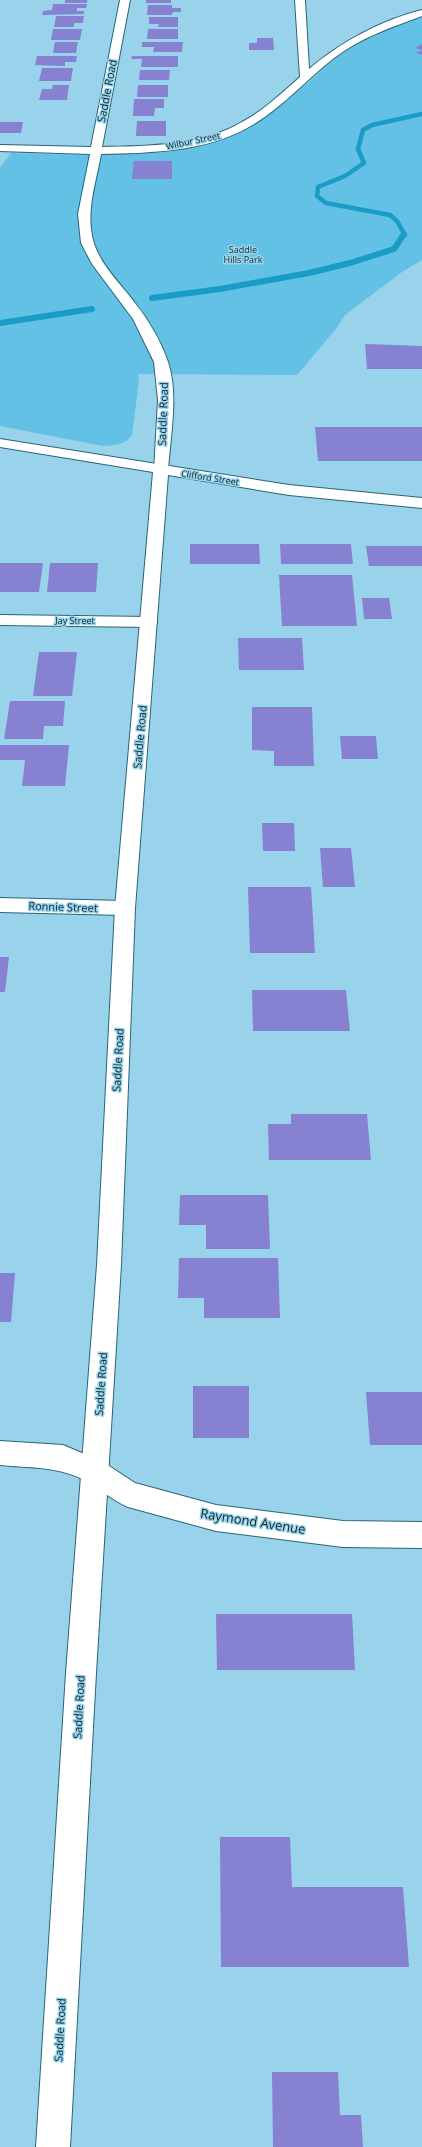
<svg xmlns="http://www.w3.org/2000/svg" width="422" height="2147" font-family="'Open Sans',sans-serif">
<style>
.green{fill:#63c1e6}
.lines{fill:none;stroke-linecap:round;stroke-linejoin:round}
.stream-far1{stroke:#199cc5;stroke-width:4.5}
.stream{stroke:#199cc5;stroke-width:6}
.building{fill:#8681d1}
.street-casing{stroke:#296479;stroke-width:2}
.secondary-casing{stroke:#296479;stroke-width:2}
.street{fill:#fff;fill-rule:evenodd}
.secondary{fill:#fff;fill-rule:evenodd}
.labels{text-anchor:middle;stroke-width:3;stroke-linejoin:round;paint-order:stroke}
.far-street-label{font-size:9px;fill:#0d262f;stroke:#98d3eb}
.far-park-label{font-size:9px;fill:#192d35;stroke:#98d3eb}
.street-label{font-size:11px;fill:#0d262f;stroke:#98d3eb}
.near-street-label{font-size:13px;fill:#0d262f;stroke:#98d3eb}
</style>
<rect width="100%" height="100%" fill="#98d3eb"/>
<path class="green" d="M422 15V260L402 272 345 315 335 330 297 375 138 374 139 381 132 435C126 445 114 445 103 446L0 426V168L11 153C68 154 126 158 183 150L182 148 208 142 250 127 308 83 344 50 400 22Z"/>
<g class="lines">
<polyline class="stream-far1" points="405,235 397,221 390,215 326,203 317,196 318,187 345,176 364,163 358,149 363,130 372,125 422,114"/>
<g class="stream">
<polyline points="152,298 220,289 309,273 350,263 394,249 404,234"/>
<polyline points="0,323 92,309"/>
</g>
</g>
<g class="building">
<rect x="65" y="0" width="22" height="3"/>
<rect x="146" y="0" width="25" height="3"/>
<polygon points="53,4 87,4 86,8 77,8 77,11 84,11 84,14 42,15 43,11 52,10"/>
<polygon points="148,5 172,5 172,8 181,8 181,12 173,12 172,15 147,15"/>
<polygon points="56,16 84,16 83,23 74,23 74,27 54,27"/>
<polygon points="149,17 178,17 178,27 158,27 159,24 149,24"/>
<polygon points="53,29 82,29 80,40 51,40"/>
<polygon points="148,29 178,29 178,39 147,39"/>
<polygon points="257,38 273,38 274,50 249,50 249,43 257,43"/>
<polygon points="55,42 78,42 76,53 53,53"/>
<polygon points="142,42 183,42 182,52 153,52 154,47 142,47"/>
<polygon points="422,44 422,55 416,53 422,50 415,48"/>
<polygon points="37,56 77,56 76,62 65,62 65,66 35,65"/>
<polygon points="132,56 178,56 178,67 141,67 142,59 131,59"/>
<polygon points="42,68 73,68 71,81 39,81"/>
<polygon points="140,70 170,70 169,80 139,80"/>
<polygon points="53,85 69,85 67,100 39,100 42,89 52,89"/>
<polygon points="138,85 168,85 168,97 137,97"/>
<polygon points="134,99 164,99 164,108 155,108 154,116 133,116"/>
<polygon points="137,121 166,121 166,136 136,136"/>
<polygon points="0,122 23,122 21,133 0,133"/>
<polygon points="134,161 172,161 172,179 132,179"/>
<polygon points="365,344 422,346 422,369 367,369"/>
<polygon points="315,427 422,427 422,461 318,461"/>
<polygon points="190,544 259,544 260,564 190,564"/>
<polygon points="280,544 351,544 353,564 281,564"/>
<polygon points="366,546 422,546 422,566 369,566"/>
<polygon points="0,563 43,563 39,592 0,592"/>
<polygon points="50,563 98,563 96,592 47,592"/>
<polygon points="279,575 352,575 357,626 282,626"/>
<polygon points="362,598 389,598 392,619 364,619"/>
<polygon points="238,638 302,638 304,670 239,670"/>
<polygon points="39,652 77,652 72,696 33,696"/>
<polygon points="10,701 65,701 63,726 44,726 43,739 4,739"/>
<polygon points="252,707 312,707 314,766 274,766 274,751 252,750"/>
<polygon points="340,736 376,736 378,759 342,759"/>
<polygon points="0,745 69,745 65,786 22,786 25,760 0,760"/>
<polygon points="262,823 294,823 295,851 263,851"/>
<polygon points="320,848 351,848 355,887 323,887"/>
<polygon points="248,887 311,887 315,953 250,953"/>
<polygon points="0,957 9,957 5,992 0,992"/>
<polygon points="252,990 346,990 350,1031 253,1031"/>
<polygon points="291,1114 367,1114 371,1160 269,1160 268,1124 291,1124"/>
<polygon points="180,1195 268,1195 270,1249 206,1249 206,1225 179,1225"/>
<polygon points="179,1258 278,1258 280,1318 204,1318 204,1298 178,1298"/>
<polygon points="0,1273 15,1273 11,1322 0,1322"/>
<rect x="193" y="1386" width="56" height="52"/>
<polygon points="366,1392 422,1392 422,1445 370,1445"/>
<polygon points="216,1614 352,1614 355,1670 217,1670"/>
<polygon points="220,1837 290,1837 292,1887 403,1887 409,1967 221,1967"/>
<polygon points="272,2072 338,2072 340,2115 361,2115 363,2147 273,2147"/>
</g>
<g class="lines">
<defs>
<g id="street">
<path d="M120 0H130L102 147C149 146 201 146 242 122 264 110 282 93 300 77L295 0H305L309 69C341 42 381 20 422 10V16C392 27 360 38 334 58 306 80 281 109 249 127 205 152 150 153 101 154 97 178 88 204 91 229 94 260 118 280 135 303 149 321 161 341 168 362 179 396 170 436 168 471L166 474H156L154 471 158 400 154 362 133 319 92 264 81 243 78 214 90 154 0 151V145L91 147Z"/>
<polygon points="0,615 149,617 155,618 157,622 155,626 149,627 0,625"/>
<polygon points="0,898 125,901 132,903 135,908 132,913 125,915 0,912"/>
<path d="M0 1441 63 1445 103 1462 135 1483 216 1505 343 1521 422 1522V1548L343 1547 216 1531 128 1507C112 1500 99 1488 84 1480 58 1466 28 1468 0 1465Z"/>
</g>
<polygon id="secondary" points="0,439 289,485 422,498 422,508 289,495 168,475 135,908 121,1265 96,1673 70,2147 36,2147 66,1673 97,1265 115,908 153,472 0,447"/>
</defs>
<use href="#street" class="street-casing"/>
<use href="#secondary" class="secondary-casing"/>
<use href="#street" class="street"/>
<use href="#secondary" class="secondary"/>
</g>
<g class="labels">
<g class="far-street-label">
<text transform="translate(193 141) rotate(-12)" y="3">Wilbur Street</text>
<text transform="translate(210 478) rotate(9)" y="3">Clifford Street</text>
<text x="75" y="624">Jay Street</text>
</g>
<g class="far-park-label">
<text x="243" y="253">Saddle<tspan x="243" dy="10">Hills Park</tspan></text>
</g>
<g class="street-label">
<text transform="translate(107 91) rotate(-79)" y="4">Saddle Road</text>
<text transform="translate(163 414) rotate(-88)" y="4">Saddle Road</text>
<text transform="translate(140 737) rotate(-85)" y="4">Saddle Road</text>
<text transform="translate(63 907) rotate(2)" y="4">Ronnie Street</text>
<text transform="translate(118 1060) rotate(-87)" y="4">Saddle Road</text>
<text transform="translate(101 1384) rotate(-86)" y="4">Saddle Road</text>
<text transform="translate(79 1707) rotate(-87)" y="4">Saddle Road</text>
<text transform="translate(60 2030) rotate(-87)" y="4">Saddle Road</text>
</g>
<g class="near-street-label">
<text transform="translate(253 1521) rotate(9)" y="5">Raymond Avenue</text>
</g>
</g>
</svg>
